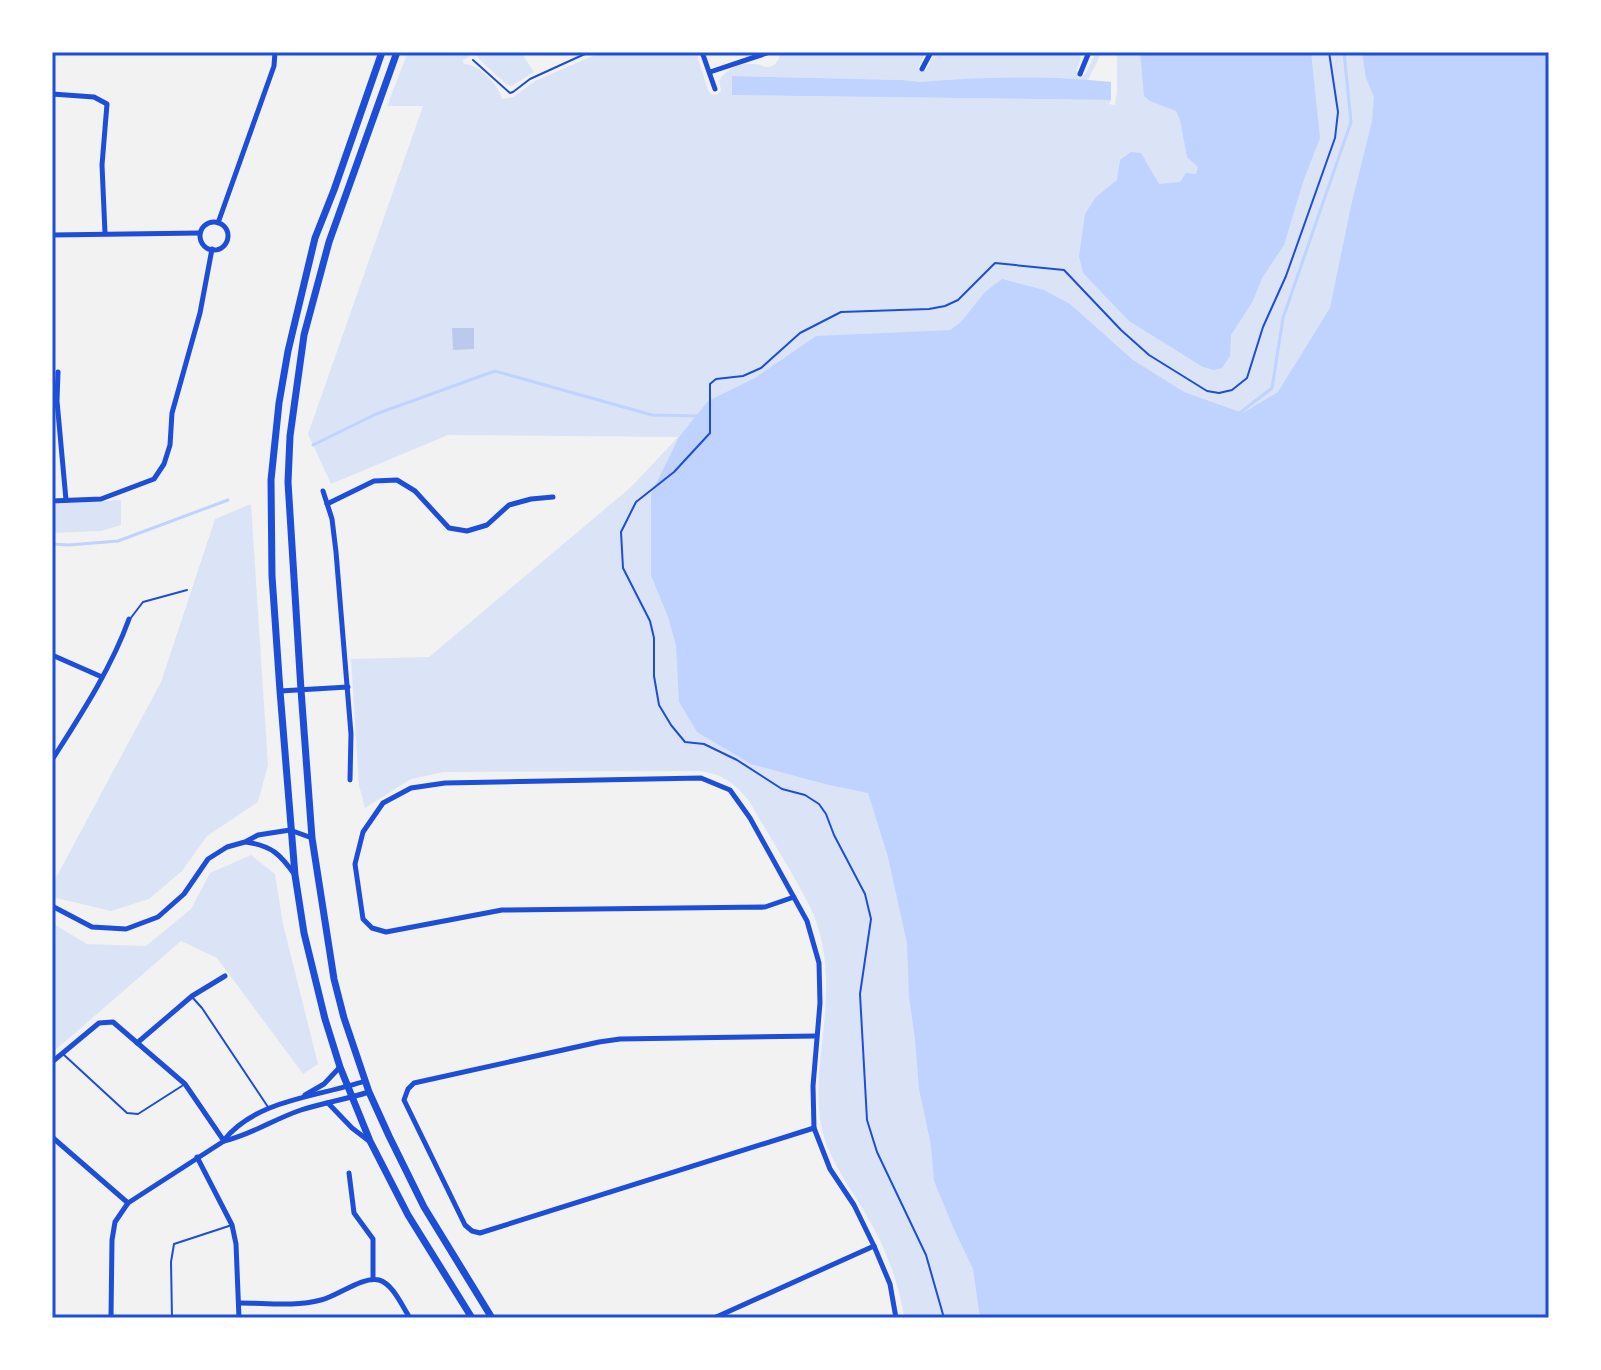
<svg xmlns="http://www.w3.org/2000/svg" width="1601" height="1370" font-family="Karla,sans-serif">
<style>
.green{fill:#dbe4f7}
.water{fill:#bfd3fe}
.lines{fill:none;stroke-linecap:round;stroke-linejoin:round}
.stream{stroke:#bfd3fe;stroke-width:3}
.building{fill:#bdc9ec}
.path{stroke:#1d4ed8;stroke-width:2}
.service{stroke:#1d4ed8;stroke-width:2}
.minor{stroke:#1d4ed8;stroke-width:5}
.primary{stroke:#1d4ed8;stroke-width:7}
.neatline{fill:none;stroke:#1d4ed8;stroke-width:3}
</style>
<rect width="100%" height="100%" fill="#f2f2f2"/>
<g class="green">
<path d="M408 52H471L469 57 463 60 464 64C479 64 499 85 502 99L513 97 535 81 602 52H696L708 90 711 94 716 95 721 91 719 80C726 69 741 62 755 64 760 64 763 67 768 67 775 66 775 64 779 59L780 52H926L918 68 923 72 928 67 935 52H1080L1081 59 1076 71 1083 75 1086 73 1096 52H1102L1088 80 1058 78 921 82 902 80 733 76V95L1111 100 1109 104 1115 105 1117 90V52H1549V1318H904C899 1282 885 1247 867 1216 851 1188 830 1162 822 1130 812 1084 826 1036 826 990 827 963 822 931 810 907 792 871 769 836 749 801 736 784 722 774 701 771L444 772 411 779 365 808 359 786 351 659 429 657 631 487 678 437 448 435 331 484 308 434 423 106H387Z"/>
<polygon points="476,52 521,52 534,72 512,86 507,85 479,59"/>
<polygon points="121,500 121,525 101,531 52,533 52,504"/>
<polygon points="251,504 268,765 258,802 207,836 182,871 149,899 111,911 52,897 52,885 161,682 215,519"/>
<polygon points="251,855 275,874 283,924 318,1064 303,1074 217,958 181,941 52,1053 52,923 87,944 146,946 191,909 210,873"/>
</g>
<g class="water">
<polygon points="1140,52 1311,52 1320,138 1304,179 1284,245 1262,278 1253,301 1231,335 1230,356 1222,368 1214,370 1203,367 1129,321 1083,273 1079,256 1085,214 1096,197 1117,180 1120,160 1131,152 1141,153 1159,184 1180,182 1186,173 1196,174 1198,167 1187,157 1180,120 1176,111 1150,101 1144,96"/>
<polygon points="1362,52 1549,52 1549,1318 980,1318 973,1269 953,1227 934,1181 931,1145 919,1089 915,1039 909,997 907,943 888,857 868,793 829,785 751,764 697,732 679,702 676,645 668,617 651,575 651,494 679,437 708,401 755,378 816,336 950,330 961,322 985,292 1002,279 1044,290 1070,304 1133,360 1184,392 1243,413 1278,392 1330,308 1351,206 1372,121 1374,97 1366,78"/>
<path d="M732 76 902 80 921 82C981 77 1051 75 1111 82V100L732 95Z"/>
</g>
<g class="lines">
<g class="stream">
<polyline points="1237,415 1272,388 1283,318 1351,122 1344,52"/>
<polyline points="313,445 376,414 495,371 652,415 700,416"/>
<polyline points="52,544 69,545 118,541 228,500"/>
</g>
</g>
<polygon class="building" points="452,328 474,328 474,349 453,350"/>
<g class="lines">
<polyline class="path" points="944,1318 926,1255 877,1152 867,1120 860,994 871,919 865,894 834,835 826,814 819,804 805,795 782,789 737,760 704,744 685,742 671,725 659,705 654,676 654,638 650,621 623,568 621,532 636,502 674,472 710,433 710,384 716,379 743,376 761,368 800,333 841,312 929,309 945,306 958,300 995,263 1064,270 1121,330 1149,355 1207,391 1219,393 1232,390 1247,378 1263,327 1286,276 1335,138 1338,112 1329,52"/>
<g class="service">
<polyline points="473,60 510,93 513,92 530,79 587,53"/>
<polyline points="130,619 143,602 187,590"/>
<polyline points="192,997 202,1008 268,1107"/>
<polyline points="63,1054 127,1113 138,1114 185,1084"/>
<polyline points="172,1318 171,1262 174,1244 232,1225"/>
</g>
<g class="minor">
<polyline points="588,52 590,52"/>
<polyline points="702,52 715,89"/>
<polyline points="922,69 931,52"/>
<polyline points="710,72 767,53"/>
<polyline points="1080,74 1089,52"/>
<polyline points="52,94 94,97 107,104 102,165 105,233"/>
<circle cx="214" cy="236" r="14"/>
<polyline points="218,223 274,66 275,52"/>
<polyline points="52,235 200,233"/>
<polyline points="58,372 57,401 66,500"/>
<polyline points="323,491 332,519 336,552 351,734 350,780"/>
<polyline points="52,501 101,499 154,479 164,464 170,445 172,413 200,313 212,249"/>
<polyline points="327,504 374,481 397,480 415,491 449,528 467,531 487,525 509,505 531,499 553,497"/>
<polyline points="52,655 102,677"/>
<polyline points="280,691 348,687"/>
<path d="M52 760C80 716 111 669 129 619"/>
<path d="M246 842C272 846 280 854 295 875"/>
<polyline points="794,897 765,907 502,910 386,932 372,928 363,919 355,864 363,832 383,803 411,788 445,783 701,778 730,790 750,818 807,921 819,963 820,1003 813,1086 814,1128 830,1169 854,1205 874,1246 890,1284 896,1318"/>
<polyline points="52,906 92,927 126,929 158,917 184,894 208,859 227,847 245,842 258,835 290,830 312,838"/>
<polyline points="137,1043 192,996 225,976"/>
<polyline points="52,1062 99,1023 113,1022 185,1084 224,1141"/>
<polyline points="305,1095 324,1084 340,1067"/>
<polyline points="328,1103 352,1128 369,1141"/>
<polyline points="814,1128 480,1233 472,1231 465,1225 404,1100 408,1089 414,1083 599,1042 620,1039 816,1036"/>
<polyline points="52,1137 128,1203"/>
<path d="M224 1140C257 1099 318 1097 365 1081"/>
<polyline points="197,1157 232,1225 236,1244 239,1318"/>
<polyline points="349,1173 354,1213 373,1239 373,1279"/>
<path d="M240 1303C266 1303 295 1307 321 1300 338 1296 362 1276 379 1280 393 1284 402 1306 410 1318"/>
<path d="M111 1318 112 1240 115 1222 128 1203 224 1141C251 1135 274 1119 301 1110 323 1103 347 1099 369 1092"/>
<polyline points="714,1318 874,1246"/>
</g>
<g class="primary">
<polyline points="382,52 334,190 315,238 288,351 279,403 271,480 272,576 280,691 295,875 304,933 325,1019 340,1067 370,1141 408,1215 472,1318"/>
<polyline points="397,52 329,242 304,335 290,436 288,482 301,690 312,838 334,979 344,1018 369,1092 389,1136 424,1207 492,1318"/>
</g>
</g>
<rect width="1601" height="1370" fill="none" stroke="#ffffff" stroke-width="108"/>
<rect x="54" y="54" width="1493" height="1262" class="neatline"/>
</svg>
